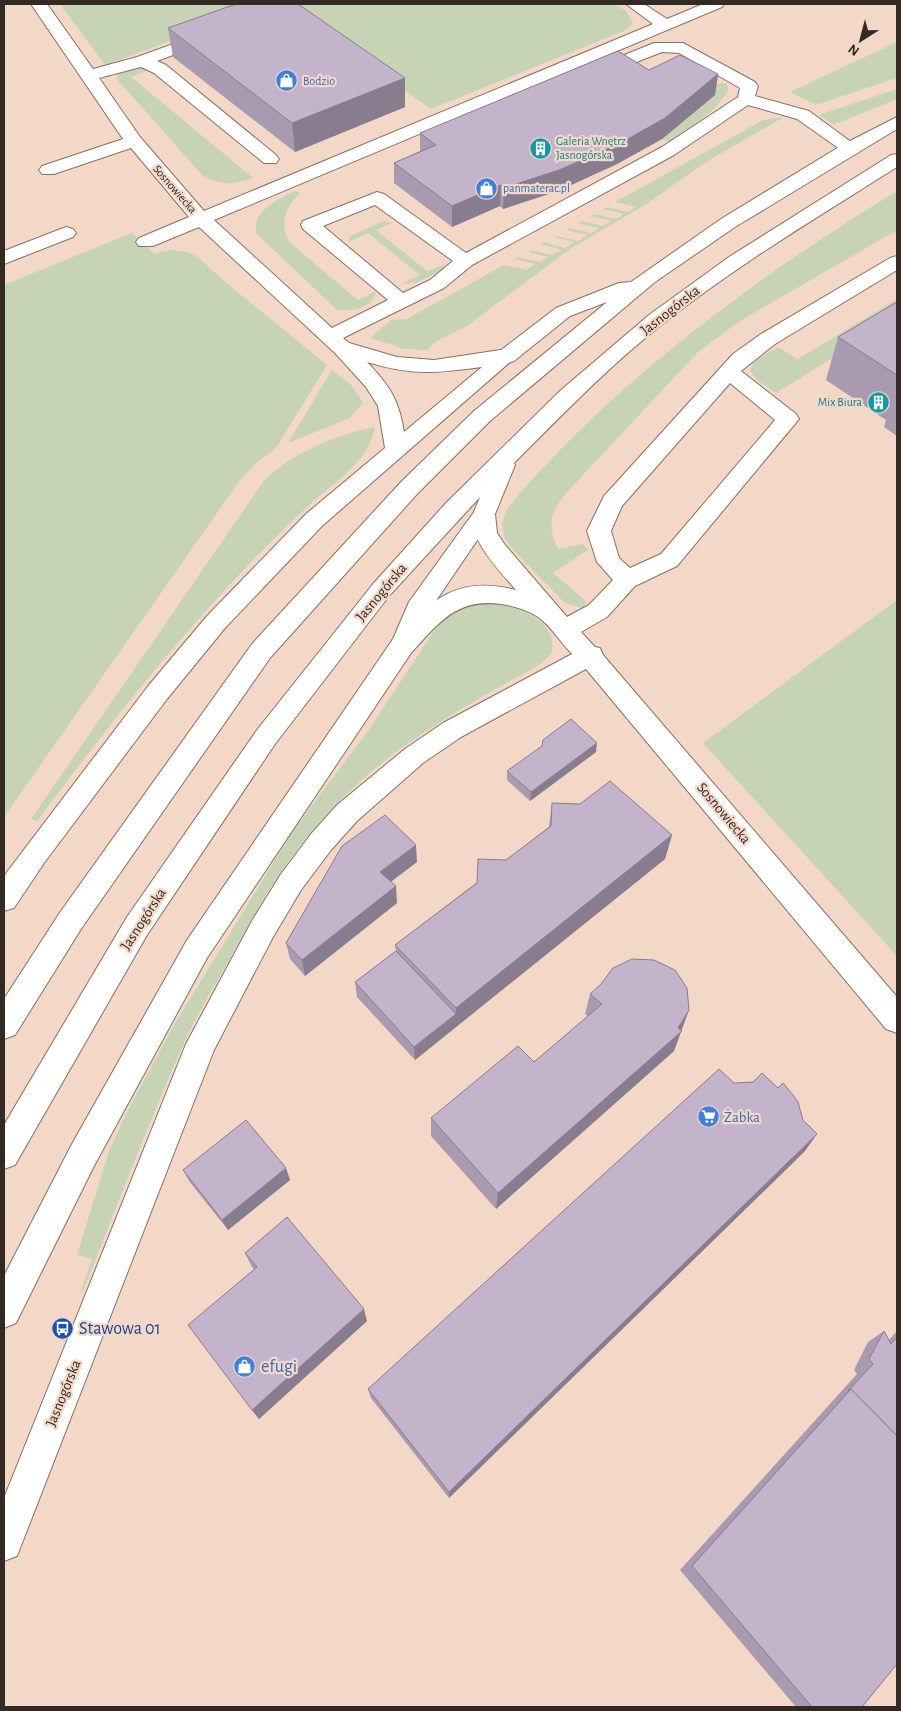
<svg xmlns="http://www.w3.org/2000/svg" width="901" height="1711" font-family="'Alegreya Sans',sans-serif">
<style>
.green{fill:#c6d3b4}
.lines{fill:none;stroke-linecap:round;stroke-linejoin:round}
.minor-casing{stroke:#887062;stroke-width:2}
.major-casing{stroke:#887062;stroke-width:2}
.minor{fill:#fff;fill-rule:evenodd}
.major{fill:#fff;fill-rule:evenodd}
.wall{fill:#a89aaf}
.shaded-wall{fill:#887d8e}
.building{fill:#c3b3cb;stroke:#887d8e}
.labels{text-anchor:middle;stroke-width:4.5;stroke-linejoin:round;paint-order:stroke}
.far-shop-label{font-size:12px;fill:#366cbe;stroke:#f3d8c8;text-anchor:start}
.far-culture-label{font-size:12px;fill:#0d838f;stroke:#f3d8c8;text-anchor:start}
.far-street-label{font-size:12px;fill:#342a24;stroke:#f3d8c8}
.street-label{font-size:15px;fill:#342a24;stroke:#f3d8c8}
.shop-label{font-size:15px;fill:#366cbe;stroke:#f3d8c8;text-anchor:start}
.near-transit-label{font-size:18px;fill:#164399;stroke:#f3d8c8;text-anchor:start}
.near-shop-label{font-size:18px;fill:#366cbe;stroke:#f3d8c8;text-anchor:start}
</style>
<rect width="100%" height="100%" fill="#f3d8c8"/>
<g class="green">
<polygon points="60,4 272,4 105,65"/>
<polygon points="283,4 614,4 626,11 633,23 626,30 431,109"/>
<polygon points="897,42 897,78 816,105 790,92"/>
<path d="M142 66 151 69 131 77 253 178C231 185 223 186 202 175L116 78 120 72Z"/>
<path d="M726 83 729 89C717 112 689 127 669 142L662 139 715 95 711 85Z"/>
<polygon points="897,89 897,99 840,122 833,124 819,115"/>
<polygon points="784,117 706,162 645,205 570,249 467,326 438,340 427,350 404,349 370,338 391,320 407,319 504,265 527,270 535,264 514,259 518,257 540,262 548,257 528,252 531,250 552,255 561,250 541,244 544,242 565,248 574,242 554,237 556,236 578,241 587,235 566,230 569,228 591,233 599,228 578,223 582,221 603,226 611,221 591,216 594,214 616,219 624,214 603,209 607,207 628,212 636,207 615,202 763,120"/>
<path d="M295 191 300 193C285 208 278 224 290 243L358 300 376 291C373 309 352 311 337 310L257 234C250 212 278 199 295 191Z"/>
<path d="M897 191V230L740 321 698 352 567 492C551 512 546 524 558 549L583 544 588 550 553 573 587 602 583 608 565 603 517 554 505 539 502 524 506 510C609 385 759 275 897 191Z"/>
<polygon points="381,222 393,222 376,230 427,271 445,264 442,270 418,282 401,284 420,275 368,233 349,242 349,238 352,235"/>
<polygon points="132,233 154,254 171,250 188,252 199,258 225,282 327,365 276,448 255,464 238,483 4,817 4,285"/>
<polygon points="897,299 897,318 776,393 757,380 750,371 753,362 778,347 798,359"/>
<polygon points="332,370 352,386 363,403 350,418 288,443"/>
<path d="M375 427C369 463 330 485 305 509 205 602 119 711 37 821L31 819 263 482C288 454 339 434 375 427Z"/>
<polygon points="897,600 897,956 703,743"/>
<path d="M490 603C511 606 543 613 551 637 553 641 552 648 552 653L541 664C474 701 410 735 353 788 299 837 263 896 229 960 213 988 196 1016 183 1045 147 1126 116 1209 83 1291H81L92 1259 77 1255 109 1151 126 1114 174 1025 292 832 368 731 436 628C451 610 467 606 490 603Z"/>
</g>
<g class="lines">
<defs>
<g id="minor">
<path d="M31 4H47L93 69 137 57 201 34H213L215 37 213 40 157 61 166 65 276 155 279 159 276 163H264L154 73 141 67 99 78 140 137 204 211 653 24 626 4H644L667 19 703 4H724L722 7 214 220 332 328 388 300 303 229 301 225 303 221 377 192 384 194 466 253 662 147 738 97 740 88 679 53 662 52 596 78 590 77 588 73 590 69 654 43H683L755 82 758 86 755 96 809 111 859 148 856 152H844L797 119 748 105 674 155 472 265 444 288 343 338 349 343 397 357 434 360 507 349 514 351 517 356 322 526 225 628 167 699 44 863 14 908 4 911V876L149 685 207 616 306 514 385 448 378 406 366 387 335 353 199 227 153 246H139L136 242 139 238 189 217 131 148 54 174H42L39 170 42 166 123 139ZM375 205 453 261 430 280 403 293 323 226ZM367 362C413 376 436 373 482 367L404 432C399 400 390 386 367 362Z"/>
<polygon points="66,227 73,229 76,233 73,237 4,264 4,251"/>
<path d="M897 256V270L775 344 741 371 796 414 799 419 677 566 635 586 607 617 581 632 595 647 600 648 603 655 897 997V1033L886 1029 586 669 461 737 423 763 357 821 331 850 301 890 273 937 214 1050 17 1556 4 1561V1498L186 1044 253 919 281 874 311 834 337 805 405 749 443 723 572 654C561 643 550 625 538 617 527 610 513 606 501 604 456 598 439 623 411 653L207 958 94 1166 16 1323 4 1328V1276L72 1144 187 940 393 639C432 600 456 575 516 590 501 572 461 533 476 508L484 506 492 508 495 514 497 533 505 545 567 617 589 605 613 580 597 562 587 531 604 496 733 354 761 334 890 258ZM730 383 775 420 661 554 630 568 619 558 611 531 622 506Z"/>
</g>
<g id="major">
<polygon points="897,117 897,129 735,227 655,282 490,421 417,494 270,658 81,929 15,1035 4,1039 4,999 61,911 252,644 401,482 474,411 607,302 570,316 514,361 507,363 500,361 497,356 500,351 556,308 619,283 631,282 721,219 844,144"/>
<path d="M897 154V167C818 217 737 265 664 323 610 365 562 415 514 463L515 465 495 514 429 611 411 653 402 655 393 653 390 646 409 602 474 512 480 497 389 596 275 744 147 935 15 1165 4 1169V1125L127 917 257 730 373 584 446 503 561 390 649 315 729 257 891 155Z"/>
</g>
</defs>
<use href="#minor" class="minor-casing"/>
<use href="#major" class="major-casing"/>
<use href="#minor" class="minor"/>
<use href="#major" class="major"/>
</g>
<g class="wall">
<polygon points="168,28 405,78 405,107 295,152 173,57"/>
<polygon points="649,70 718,74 715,95 662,139 617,164 558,191 503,209 500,206 452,227 394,183 394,163 420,151 420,133"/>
<polygon points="897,302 897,436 884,427 886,420 826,380 838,337"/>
<polygon points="596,752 530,801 507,780 507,771"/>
<polygon points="552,803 672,835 665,859 415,1060 357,997 355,982 396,951 395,945 549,827"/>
<polygon points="417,862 391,882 397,903 305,976 290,959 286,943"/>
<polygon points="590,994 681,1031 674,1051 496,1209 431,1136 431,1118 534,1062 588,1016 585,1014"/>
<polygon points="805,1151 449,1498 371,1398 368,1389"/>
<polygon points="183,1170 290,1180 228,1230 189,1181"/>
<polygon points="245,1253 367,1321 259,1419 252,1410 254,1269 252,1267"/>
<polygon points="884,1331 889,1340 897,1331 897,1664 862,1707 796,1707 680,1570 857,1374 854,1370 868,1342"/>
</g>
<g class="shaded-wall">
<polygon points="718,74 715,95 662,139 617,164 558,191 503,209 504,188"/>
<polygon points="405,78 405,107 295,152 292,123"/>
<polygon points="501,185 500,206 452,227 452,206"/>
<polygon points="597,743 596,752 530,801 531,792"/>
<polygon points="672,835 665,859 415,1060 414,1047 456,1014 456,1008"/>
<polygon points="416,845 417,862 382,888 380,872"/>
<polygon points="396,886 397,903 305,976 302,960"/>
<polygon points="689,1010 674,1051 496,1209 498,1193 678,1028"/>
<polygon points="817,1134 805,1151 449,1498 449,1492"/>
<polygon points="286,1168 290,1180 228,1230 222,1220"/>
<polygon points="364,1309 367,1321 259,1419 252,1410"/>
</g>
<g class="building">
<polygon points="236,4 298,4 405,78 292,123 168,28"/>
<polygon points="618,51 649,70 680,55 718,74 665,118 619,144 559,170 504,188 501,185 452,206 394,163 436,145 420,133"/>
<polygon points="897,302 897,375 838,337"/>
<polygon points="571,719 597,743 531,792 507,771 542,746 543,740"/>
<polygon points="610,781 672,835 456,1008 395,945 477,883 478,859 506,860 551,826 552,803 580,804"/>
<polygon points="385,815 416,845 380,872 396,886 302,960 286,943 342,846"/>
<polygon points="396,951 456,1014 414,1047 355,982"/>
<polygon points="632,959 654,960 675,970 687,988 689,1010 678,1028 682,1031 498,1193 431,1118 518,1046 534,1062 602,1004 590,994 601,984 613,968"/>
<polygon points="719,1069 734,1083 753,1082 762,1073 778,1088 783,1083 793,1095 798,1102 803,1120 817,1134 449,1492 368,1389"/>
<polygon points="246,1120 286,1168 222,1220 183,1170"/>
<polygon points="287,1217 364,1309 252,1410 188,1325 257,1267 245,1253"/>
<polygon points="884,1331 891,1344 897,1337 897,1436 851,1389 848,1391 873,1364 869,1359"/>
<polygon points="851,1389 897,1436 897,1664 862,1707 812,1707 692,1566"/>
</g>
<defs>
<symbol id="shop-disc" viewBox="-11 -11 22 22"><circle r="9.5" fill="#3f7fe0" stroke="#f3d8c8"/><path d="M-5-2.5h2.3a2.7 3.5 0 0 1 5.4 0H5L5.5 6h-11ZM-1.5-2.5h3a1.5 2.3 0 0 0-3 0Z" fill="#fff"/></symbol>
<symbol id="building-disc" viewBox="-11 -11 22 22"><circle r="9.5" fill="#0f9aa8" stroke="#f3d8c8"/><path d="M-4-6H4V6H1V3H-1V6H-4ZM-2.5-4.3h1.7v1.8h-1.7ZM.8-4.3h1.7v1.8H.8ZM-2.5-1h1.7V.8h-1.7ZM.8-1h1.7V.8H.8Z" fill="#fff"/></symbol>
<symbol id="supermarket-disc" viewBox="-11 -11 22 22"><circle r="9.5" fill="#3f7fe0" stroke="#f3d8c8"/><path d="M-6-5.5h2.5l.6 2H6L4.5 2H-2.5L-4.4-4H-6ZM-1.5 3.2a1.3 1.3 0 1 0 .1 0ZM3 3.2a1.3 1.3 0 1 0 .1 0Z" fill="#fff"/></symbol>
<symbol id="bus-disc" viewBox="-11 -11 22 22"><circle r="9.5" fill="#1a4fb4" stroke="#f3d8c8"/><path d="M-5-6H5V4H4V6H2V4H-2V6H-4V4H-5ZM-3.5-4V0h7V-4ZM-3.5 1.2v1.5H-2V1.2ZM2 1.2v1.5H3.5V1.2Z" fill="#fff"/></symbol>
</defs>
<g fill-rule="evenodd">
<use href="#shop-disc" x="274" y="68" width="25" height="25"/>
<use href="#building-disc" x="528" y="136" width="25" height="25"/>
<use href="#shop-disc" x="474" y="176" width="25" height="25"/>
<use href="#building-disc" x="866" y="390" width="25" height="25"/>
<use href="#supermarket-disc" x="696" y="1104" width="25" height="25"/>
<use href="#bus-disc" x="50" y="1316" width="25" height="25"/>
<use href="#shop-disc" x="232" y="1354" width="25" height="25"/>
</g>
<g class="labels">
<g class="far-shop-label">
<text x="303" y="85">Bodzio</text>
<text x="503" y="192">panmaterac.pl</text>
</g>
<g class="far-culture-label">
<text x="556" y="145">Galeria Wnętrz<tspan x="556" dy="14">Jasnogórska</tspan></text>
<text x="862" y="406" text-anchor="end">Mix Biura</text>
</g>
<g class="far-street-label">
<text transform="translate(175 189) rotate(49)" y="4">Sosnowiecka</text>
</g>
<g class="street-label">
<text transform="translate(670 310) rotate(-38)" y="5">Jasnogórska</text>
<text transform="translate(381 592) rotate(-50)" y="5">Jasnogórska</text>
<text transform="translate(724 813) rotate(50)" y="5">Sosnowiecka</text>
<text transform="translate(143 919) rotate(-57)" y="5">Jasnogórska</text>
<text transform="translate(63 1393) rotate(-68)" y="5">Jasnogórska</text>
</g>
<g class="shop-label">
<text x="724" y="1122">Żabka</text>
</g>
<g class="near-transit-label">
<text x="79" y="1334">Stawowa 01</text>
</g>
<g class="near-shop-label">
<text x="261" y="1372">efugi</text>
</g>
</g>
<rect width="901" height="1711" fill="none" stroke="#342a24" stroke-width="10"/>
<g transform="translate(861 40) rotate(216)" stroke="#f3d8c8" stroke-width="4" paint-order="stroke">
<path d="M0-4L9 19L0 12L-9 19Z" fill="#342a24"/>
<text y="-8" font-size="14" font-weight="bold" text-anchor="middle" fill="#342a24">N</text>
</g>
</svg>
